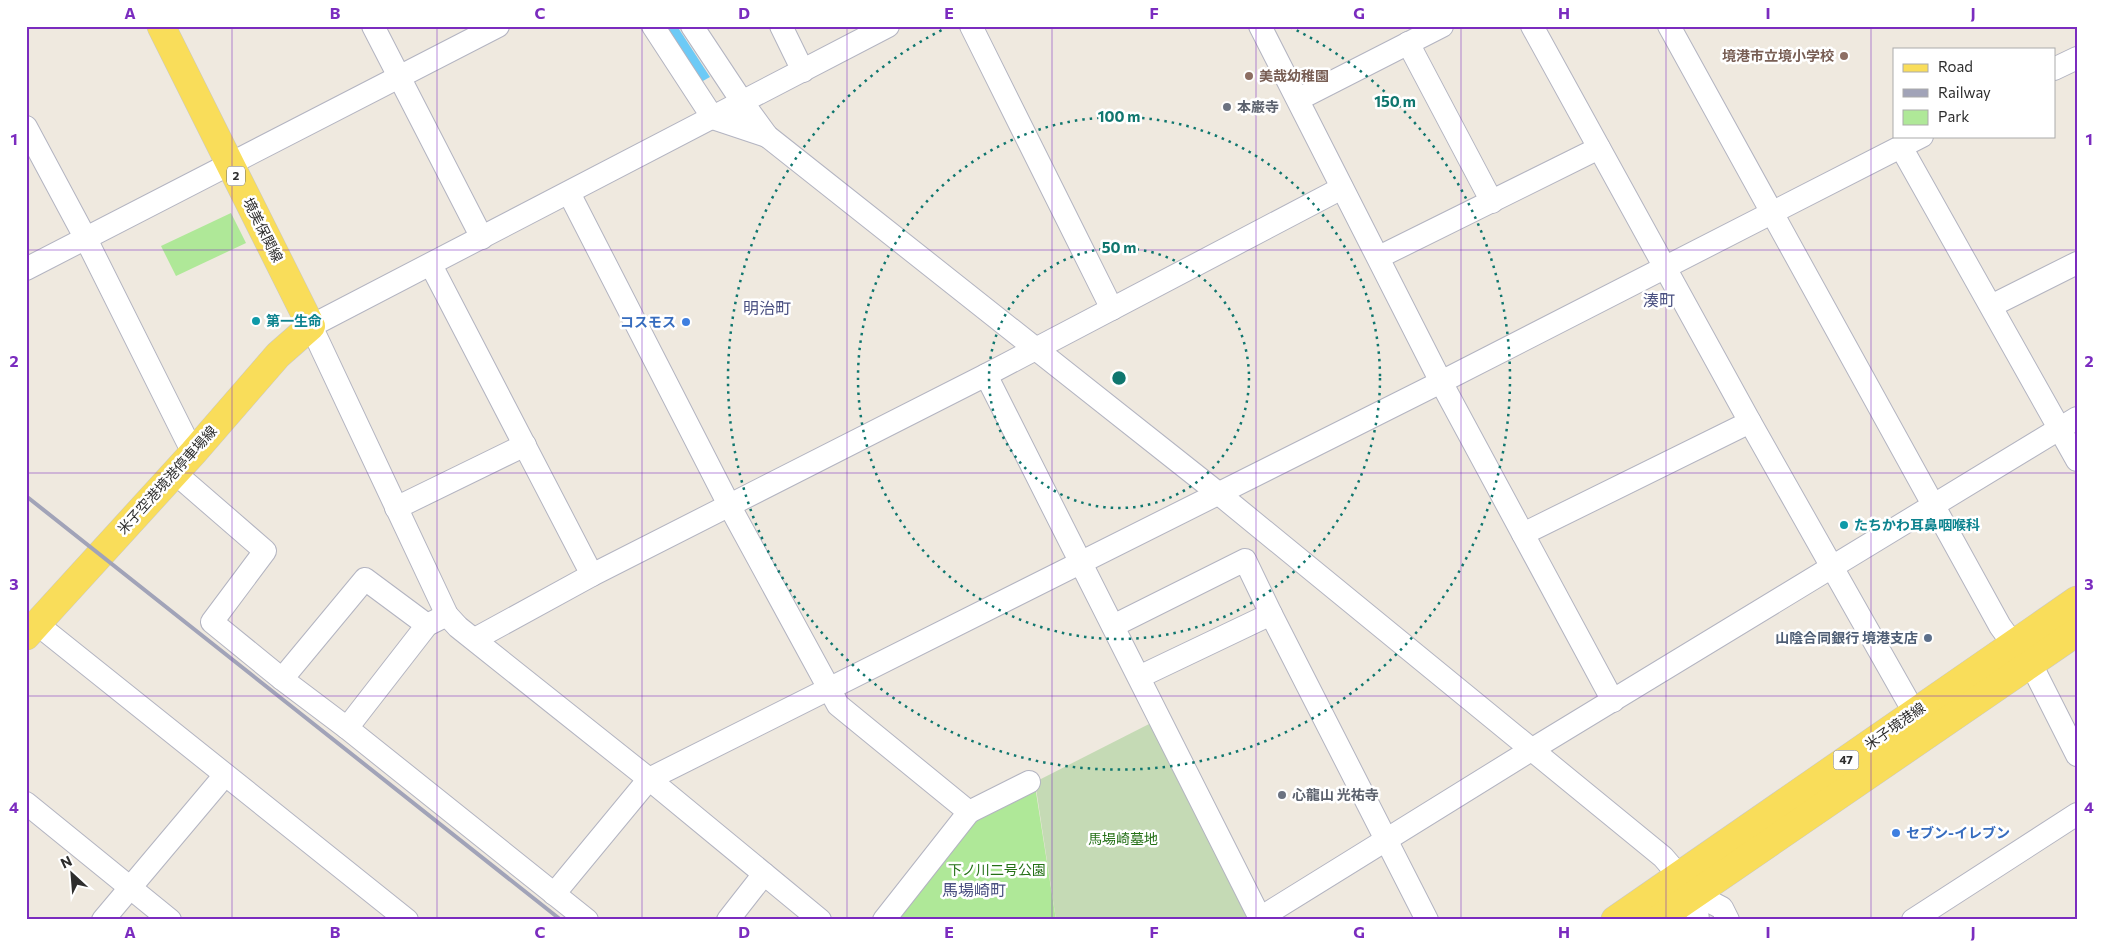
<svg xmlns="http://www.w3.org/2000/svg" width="2103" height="946" font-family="Commissioner,'Noto Sans JP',sans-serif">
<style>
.green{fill:#afe898}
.cemetery{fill:#c5dab5}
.water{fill:#6dcaf6}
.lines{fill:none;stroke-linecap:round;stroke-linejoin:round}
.minor-casing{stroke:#b3b4c1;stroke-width:24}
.major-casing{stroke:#c8c8c8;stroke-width:29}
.minor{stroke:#fff;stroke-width:22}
.major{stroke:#f9dd5a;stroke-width:28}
.rail{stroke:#a1a3b8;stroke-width:4}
.grid{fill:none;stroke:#7b2cbf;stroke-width:1;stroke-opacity:0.55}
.ring{fill:none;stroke:#0f766e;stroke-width:2.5;stroke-dasharray:2.5 5}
.education-dot{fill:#8d6e63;stroke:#fff;stroke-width:2}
.worship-dot{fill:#6b7280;stroke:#fff;stroke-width:2}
.culture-dot{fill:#0f9aa8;stroke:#fff;stroke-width:2}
.shop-dot{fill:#3f7fe0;stroke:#fff;stroke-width:2}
.service-dot{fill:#5c6f8a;stroke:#fff;stroke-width:2}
.labels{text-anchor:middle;stroke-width:5;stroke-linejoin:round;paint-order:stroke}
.shield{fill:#fff;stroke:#6c6c6c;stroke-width:1}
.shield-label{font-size:12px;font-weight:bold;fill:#2d2d2d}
.education-label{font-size:14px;font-weight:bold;fill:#785e54;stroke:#fff;text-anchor:end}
.worship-label{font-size:14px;font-weight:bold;fill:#5b616d;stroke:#fff;text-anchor:start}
.street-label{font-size:14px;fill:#2d2d2d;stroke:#fff}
.culture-label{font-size:14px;font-weight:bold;fill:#0d838f;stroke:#fff;text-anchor:start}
.shop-label{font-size:14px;font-weight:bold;fill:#366cbe;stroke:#fff;text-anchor:end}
.service-label{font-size:14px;font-weight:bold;fill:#4e5e75;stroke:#fff;text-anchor:end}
.park-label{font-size:14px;fill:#247016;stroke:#fff}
.quarter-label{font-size:16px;fill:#4a5081;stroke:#fff}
.centre{fill:#0f766e;stroke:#fff;stroke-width:2.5}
.ring-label{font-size:15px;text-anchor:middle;font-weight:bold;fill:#0f766e;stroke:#fff;stroke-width:5;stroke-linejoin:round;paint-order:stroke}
.neatline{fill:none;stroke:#7b2cbf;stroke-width:2}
.grid-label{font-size:16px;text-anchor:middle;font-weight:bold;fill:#7b2cbf}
</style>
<rect width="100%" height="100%" fill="#efe9df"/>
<g class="green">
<polygon points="231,213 246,243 176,276 161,246"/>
<polygon points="1035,786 1056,920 892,920 975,818"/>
</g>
<polygon class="cemetery" points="1151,723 1252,920 1056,920 1035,782"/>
<polygon class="water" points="665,26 677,26 710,77 701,82"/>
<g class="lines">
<defs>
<g id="minor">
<polyline points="373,26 482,238"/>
<polyline points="653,26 713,118 767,136"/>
<polyline points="692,26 743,103 767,136 1218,493 1663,857 1695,894 1722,908 1728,920"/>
<polyline points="781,26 803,71"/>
<polyline points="971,26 1112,309"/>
<polyline points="1260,26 1441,382 1613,701"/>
<polyline points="1532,26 1750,422 1914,712"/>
<polyline points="1669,26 2000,626 2013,644 2031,664 2077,755"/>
<polyline points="1408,43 1492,202"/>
<polyline points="2054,69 2077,58"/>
<polyline points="1299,99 1442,26"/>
<polyline points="26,127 86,239 193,453"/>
<polyline points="1901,147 2077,460"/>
<polyline points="569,193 729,505 838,705 969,812 884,920"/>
<polyline points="1379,257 1599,148"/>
<polyline points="431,265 592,575"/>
<polyline points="26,269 498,26"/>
<polyline points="1991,306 2077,263"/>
<polyline points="986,375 1261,920"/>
<polyline points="175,473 265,551 212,622 282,679"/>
<polyline points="396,508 525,445"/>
<polyline points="1523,534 1750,422"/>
<polyline points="1271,614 1427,920"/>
<polyline points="447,615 427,625 347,728 587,920"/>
<polyline points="37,624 407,920"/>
<polyline points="1113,626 1245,560 1271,614 1139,677"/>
<polyline points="475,639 592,575 986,375 1342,188"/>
<polyline points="347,728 282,679 365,579 427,625"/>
<polyline points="26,803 170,920"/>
<polyline points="969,812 1029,782"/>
<polyline points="554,894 649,779 1441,382 1922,136"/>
<polyline points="1695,894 1698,920"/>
<polyline points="1260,918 1531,750 2077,418"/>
<polyline points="103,920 225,775"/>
<polyline points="728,920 764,874"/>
<polyline points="820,920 649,779 458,627 447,615 311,326 888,26"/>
<polyline points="1913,920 2077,814"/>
</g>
<g id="major">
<polyline points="26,636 193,453 278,355 311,326 161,26"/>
<polyline points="1615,920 2077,600"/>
<polyline points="1657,920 2077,632"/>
</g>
</defs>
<use href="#minor" class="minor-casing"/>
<use href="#major" class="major-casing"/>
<use href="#minor" class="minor"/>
<use href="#major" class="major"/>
<polyline class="rail" points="26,496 561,920"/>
</g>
<path class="grid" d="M232 26V920M437 26V920M642 26V920M847 26V920M1052 26V920M1256 26V920M1461 26V920M1666 26V920M1871 26V920M26 250H2077M26 473H2077M26 696H2077"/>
<g class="ring">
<circle cx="1119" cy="378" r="130"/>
<circle cx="1119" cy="378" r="261"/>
<path d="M1290 27A391 391 0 1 1 948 27"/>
</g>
<g class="education-dot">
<circle cx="1844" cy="56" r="5"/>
<circle cx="1249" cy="76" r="5"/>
</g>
<g class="worship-dot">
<circle cx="1227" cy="107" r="5"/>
<circle cx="1282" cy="795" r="5"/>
</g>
<g class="culture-dot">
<circle cx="256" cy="321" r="5"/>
<circle cx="1844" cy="525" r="5"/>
</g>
<g class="shop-dot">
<circle cx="686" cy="322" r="5"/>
<circle cx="1896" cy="833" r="5"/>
</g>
<circle class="service-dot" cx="1928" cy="638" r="5"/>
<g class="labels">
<g class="shield">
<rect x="227" y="166.5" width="18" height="19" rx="4"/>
<rect x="1833.5" y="750.5" width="25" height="19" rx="4"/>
</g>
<g class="shield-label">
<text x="236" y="180">2</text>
<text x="1846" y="764">47</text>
</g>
<g class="education-label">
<text x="1834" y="61">境港市立境小学校</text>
<text x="1259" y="81" text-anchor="start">美哉幼稚園</text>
</g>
<g class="worship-label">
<text x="1237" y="112">本巌寺</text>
<text x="1292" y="800">心龍山 光祐寺</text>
</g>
<g class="street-label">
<text transform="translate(263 230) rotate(63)" y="5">境美保関線</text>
<text transform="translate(167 480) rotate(-48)" y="5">米子空港境港停車場線</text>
<text transform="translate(1895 726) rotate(-35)" y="5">米子境港線</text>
</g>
<g class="culture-label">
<text x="266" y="326">第一生命</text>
<text x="1854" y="530">たちかわ耳鼻咽喉科</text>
</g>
<g class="shop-label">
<text x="676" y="327">コスモス</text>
<text x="1906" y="838" text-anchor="start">セブン-イレブン</text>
</g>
<g class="service-label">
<text x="1918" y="643">山陰合同銀行 境港支店</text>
</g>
<g class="park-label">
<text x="1123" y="844">馬場崎墓地</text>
<text x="997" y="875">下ノ川二号公園</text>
</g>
<g class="quarter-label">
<text x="1659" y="306">湊町</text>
<text x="767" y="314">明治町</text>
<text x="974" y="896">馬場崎町</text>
</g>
</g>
<circle cx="1119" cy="378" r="8" class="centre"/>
<g class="ring-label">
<text x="1395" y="107">150 m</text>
<text x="1119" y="122">100 m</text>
<text x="1119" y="253">50 m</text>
</g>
<rect width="2103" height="946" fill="none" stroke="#ffffff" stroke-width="55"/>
<rect x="1893" y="48" width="162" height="90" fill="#ffffff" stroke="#ababab"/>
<rect x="1903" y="64" width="25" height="8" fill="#f9dd5a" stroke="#ababab"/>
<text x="1938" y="72" font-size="15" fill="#2d2d2d">Road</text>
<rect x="1903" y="89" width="25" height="8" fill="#a1a3b8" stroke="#ababab"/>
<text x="1938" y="98" font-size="15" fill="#2d2d2d">Railway</text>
<rect x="1903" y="110" width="25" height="15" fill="#afe898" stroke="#ababab"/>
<text x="1938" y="122" font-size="15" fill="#2d2d2d">Park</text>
<g transform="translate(72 874) rotate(334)" stroke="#ffffff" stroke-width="4" paint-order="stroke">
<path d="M0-4L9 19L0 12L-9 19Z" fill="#2d2d2d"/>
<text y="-8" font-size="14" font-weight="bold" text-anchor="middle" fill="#2d2d2d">N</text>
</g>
<rect x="28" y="28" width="2048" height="890" class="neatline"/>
<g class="grid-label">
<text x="130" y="19">A</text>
<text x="335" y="19">B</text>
<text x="540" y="19">C</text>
<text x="744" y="19">D</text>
<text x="949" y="19">E</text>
<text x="1154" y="19">F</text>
<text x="1359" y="19">G</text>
<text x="1564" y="19">H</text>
<text x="1768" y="19">I</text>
<text x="1973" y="19">J</text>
<text x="14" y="145">1</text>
<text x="2089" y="145">1</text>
<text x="14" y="367">2</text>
<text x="2089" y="367">2</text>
<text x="14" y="590">3</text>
<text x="2089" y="590">3</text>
<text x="14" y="813">4</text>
<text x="2089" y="813">4</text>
<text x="130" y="938">A</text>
<text x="335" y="938">B</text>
<text x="540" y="938">C</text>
<text x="744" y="938">D</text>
<text x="949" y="938">E</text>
<text x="1154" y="938">F</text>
<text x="1359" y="938">G</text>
<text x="1564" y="938">H</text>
<text x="1768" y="938">I</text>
<text x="1973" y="938">J</text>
</g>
</svg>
